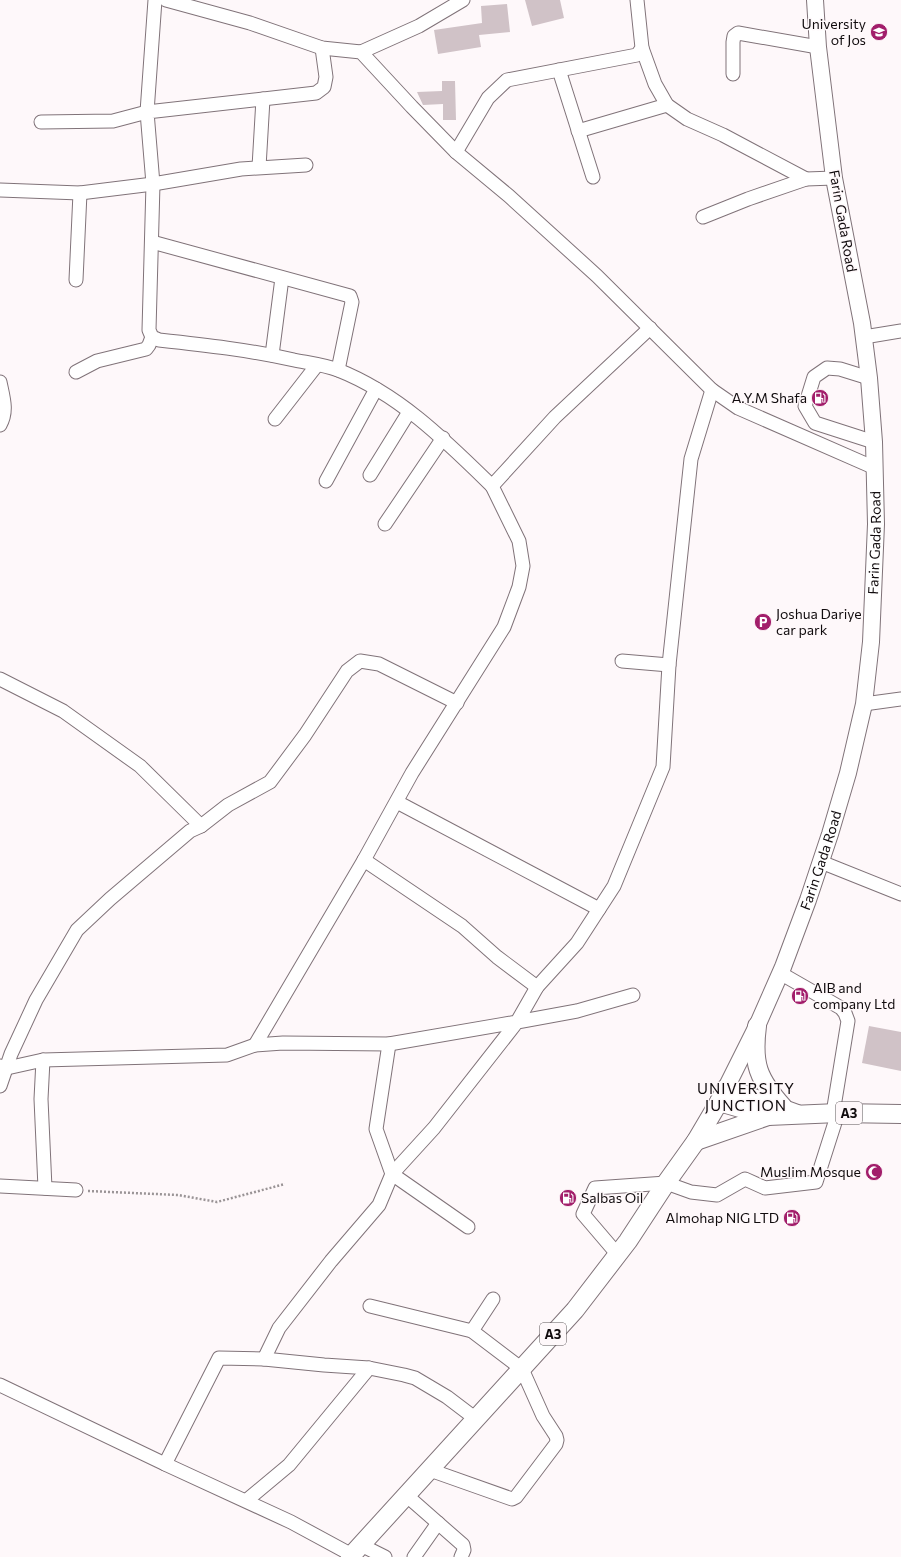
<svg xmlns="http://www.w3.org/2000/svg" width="901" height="1557" font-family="Commissioner,sans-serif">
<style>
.building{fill:#d0c2c7}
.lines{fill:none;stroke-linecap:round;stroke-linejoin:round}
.minor-casing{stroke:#807379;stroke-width:15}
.major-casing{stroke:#807379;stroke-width:18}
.highway-casing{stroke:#807379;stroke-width:20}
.path{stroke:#9a9496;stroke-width:2.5;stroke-dasharray:2 2;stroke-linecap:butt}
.minor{stroke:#fff;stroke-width:13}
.major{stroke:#fff;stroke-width:16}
.highway{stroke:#fff;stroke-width:18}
.labels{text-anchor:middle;stroke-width:3;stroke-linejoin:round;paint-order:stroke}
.shield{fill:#fef8fa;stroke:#585355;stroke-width:1}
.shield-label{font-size:13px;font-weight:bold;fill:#110c0e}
.poi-label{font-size:14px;fill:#110c0e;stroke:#fef8fa;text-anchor:end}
.street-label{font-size:14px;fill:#110c0e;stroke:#fef8fa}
.neighbourhood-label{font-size:15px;letter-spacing:1px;fill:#110c0e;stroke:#fef8fa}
</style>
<rect width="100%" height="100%" fill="#fef8fa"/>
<g class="building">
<polygon points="525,0 560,0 564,18 532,26"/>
<polygon points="507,4 510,32 479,35 481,47 438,54 434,30 482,23 481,6"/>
<polygon points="442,81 455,81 456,120 443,120 443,104 423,105 417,92 442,91"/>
<polygon points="869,1026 901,1032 901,1071 862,1063"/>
</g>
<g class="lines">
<defs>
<g id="minor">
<polyline points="166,0 250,23 322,48 361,52 412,107 456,152 509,196 597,276 712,390 738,408 875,468"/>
<path d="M322 48 326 77 324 87 316 93 147 112 153 184 149 330 152 337 159 340C205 345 250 350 294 360 309 363 325 365 338 370 399 394 446 441 492 486L555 417 650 328"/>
<polyline points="642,48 655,84 667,105 687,119 723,135 806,179"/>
<polyline points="361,52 419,26 463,0"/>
<polyline points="559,70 593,177"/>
<polyline points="733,74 733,42 734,36 738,33 818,47"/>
<polyline points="41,122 113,121 147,112 155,0"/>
<polyline points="578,131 667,105"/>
<polyline points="456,152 488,98 507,80 637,55 642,48 637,0"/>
<polyline points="259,167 263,99"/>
<polyline points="0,190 80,193 153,184 241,169 306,165"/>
<polyline points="703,217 748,199 806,179 834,178"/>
<polyline points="152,242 350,296 352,302 338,370"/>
<polyline points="76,280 80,193"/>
<polyline points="864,337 901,331"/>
<polyline points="272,355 282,278"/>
<polyline points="76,372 97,361 146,349 149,345 152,337"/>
<polyline points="869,378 840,369 827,368 814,377 805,406 815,423 874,442"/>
<path d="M0 382C3 397 8 411 0 425"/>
<polyline points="275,419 317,365"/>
<polyline points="370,475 409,412"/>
<polyline points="326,481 376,389"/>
<polyline points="385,524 443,438"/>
<polyline points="622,661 669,665"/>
<polyline points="0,679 63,711 140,766 201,826"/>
<polyline points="864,704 901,699"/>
<polyline points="397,802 599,909"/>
<polyline points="364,860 462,926 497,957 537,987"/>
<polyline points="821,862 901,894"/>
<polyline points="780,973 841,1008 845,1013 848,1021 833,1113"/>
<polyline points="389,1044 376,1129 392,1174 468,1227"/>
<polyline points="255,1045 364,860 412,773 504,627 519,587 523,566 519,541 492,486"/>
<polyline points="43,1060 41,1099 45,1188"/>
<polyline points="0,1066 7,1068 43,1060 227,1055 255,1045 283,1043 389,1044 517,1022 537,987 577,943 614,886 663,767 669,665 691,459 712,390"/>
<polyline points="0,1086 11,1054 36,1000 77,930 110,899 190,831 201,826 228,805 270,782 305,735 347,671 360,661 379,664 457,703"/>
<polyline points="0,1186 76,1190"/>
<polyline points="618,1255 583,1214 595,1188 666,1183 691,1192 717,1195 745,1179 765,1188 816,1182 838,1113"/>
<polyline points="370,1306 472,1331 522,1369 543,1416 556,1436 557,1440 556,1444 516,1497 512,1499 430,1470"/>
<polyline points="472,1331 493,1299"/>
<polyline points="264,1359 324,1365 369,1368 404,1375 415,1378 447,1397 476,1419"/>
<polyline points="0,1385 165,1464 219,1358 264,1359 279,1328 331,1261 379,1205 392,1174 434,1128 517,1022 577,1011 633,995"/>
<polyline points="165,1464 291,1522 352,1555"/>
<polyline points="406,1495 463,1545 464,1550 461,1557"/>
<polyline points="247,1500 289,1465 369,1368"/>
<polyline points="361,1545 385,1557"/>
<polyline points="414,1557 438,1523"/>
</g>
<g id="major">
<path id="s1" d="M726 1088 757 1026 783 967 808 900 830 834 848 773 864 704 871 642 876 524 874 442 869 378 862 323 834 178 818 47 815 0"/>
</g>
<g id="highway">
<path d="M757 1026C752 1064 758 1079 783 1107"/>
<polyline points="719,1102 768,1116"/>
<polyline points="696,1141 768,1116 838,1113 901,1114"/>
<polyline points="350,1557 575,1310 628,1241 666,1183 696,1141 719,1102 726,1088 797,1114"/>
</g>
</defs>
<use href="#minor" class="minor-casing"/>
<use href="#major" class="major-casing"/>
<use href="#highway" class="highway-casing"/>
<polyline class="path" points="88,1191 178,1195 217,1202 285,1184"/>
<use href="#minor" class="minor"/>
<use href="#major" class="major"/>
<use href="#highway" class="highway"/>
</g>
<defs>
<symbol id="university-disc" viewBox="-11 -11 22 22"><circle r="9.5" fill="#a21e6b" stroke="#fef8fa"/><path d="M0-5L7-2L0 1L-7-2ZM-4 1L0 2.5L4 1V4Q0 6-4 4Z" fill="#fff"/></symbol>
<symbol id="fuel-disc" viewBox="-11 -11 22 22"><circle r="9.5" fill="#a21e6b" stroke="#fef8fa"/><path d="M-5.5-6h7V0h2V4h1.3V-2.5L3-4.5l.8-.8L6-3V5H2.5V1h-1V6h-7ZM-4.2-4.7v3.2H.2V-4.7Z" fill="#fff"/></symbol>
<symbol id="parking-disc" viewBox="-11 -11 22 22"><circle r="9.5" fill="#a21e6b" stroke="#fef8fa"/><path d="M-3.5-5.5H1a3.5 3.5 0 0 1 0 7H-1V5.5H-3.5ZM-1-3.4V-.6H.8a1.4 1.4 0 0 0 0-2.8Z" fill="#fff"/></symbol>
<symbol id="mosque-disc" viewBox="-11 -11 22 22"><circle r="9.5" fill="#a21e6b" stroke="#fef8fa"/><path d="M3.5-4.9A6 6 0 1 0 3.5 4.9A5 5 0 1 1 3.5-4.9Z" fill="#fff"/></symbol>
</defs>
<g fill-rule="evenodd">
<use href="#university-disc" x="869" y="22" width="20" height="20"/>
<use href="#fuel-disc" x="810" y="388" width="20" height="20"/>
<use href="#parking-disc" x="753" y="612" width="20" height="20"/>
<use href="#fuel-disc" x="790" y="986" width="20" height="20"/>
<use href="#mosque-disc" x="864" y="1162" width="20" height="20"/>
<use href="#fuel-disc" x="558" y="1188" width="20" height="20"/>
<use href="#fuel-disc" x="782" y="1208" width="20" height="20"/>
</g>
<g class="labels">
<g class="shield">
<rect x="836" y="1102" width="26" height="22" rx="3"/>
<rect x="540" y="1323" width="26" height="22" rx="3"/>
</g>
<g class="shield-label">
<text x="849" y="1118">A3</text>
<text x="553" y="1339">A3</text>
</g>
<g class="poi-label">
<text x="866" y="29">University<tspan x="866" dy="16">of Jos</tspan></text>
<text x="807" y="403">A.Y.M Shafa</text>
<text x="776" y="619" text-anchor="start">Joshua Dariye<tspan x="776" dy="16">car park</tspan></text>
<text x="813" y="993" text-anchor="start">AIB and<tspan x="813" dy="16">company Ltd</tspan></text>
<text x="861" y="1177">Muslim Mosque</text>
<text x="581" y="1203" text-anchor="start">Salbas Oil</text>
<text x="779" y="1223">Almohap NIG LTD</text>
</g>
<g class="street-label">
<text transform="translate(843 221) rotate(80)" y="5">Farin Gada Road</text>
<text dy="5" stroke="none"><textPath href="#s1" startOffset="571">Farin Gada Road</textPath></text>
<text dy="5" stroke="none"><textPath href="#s1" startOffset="247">Farin Gada Road</textPath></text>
</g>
<g class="neighbourhood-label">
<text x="746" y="1094">UNIVERSITY<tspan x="746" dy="17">JUNCTION</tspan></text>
</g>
</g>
</svg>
